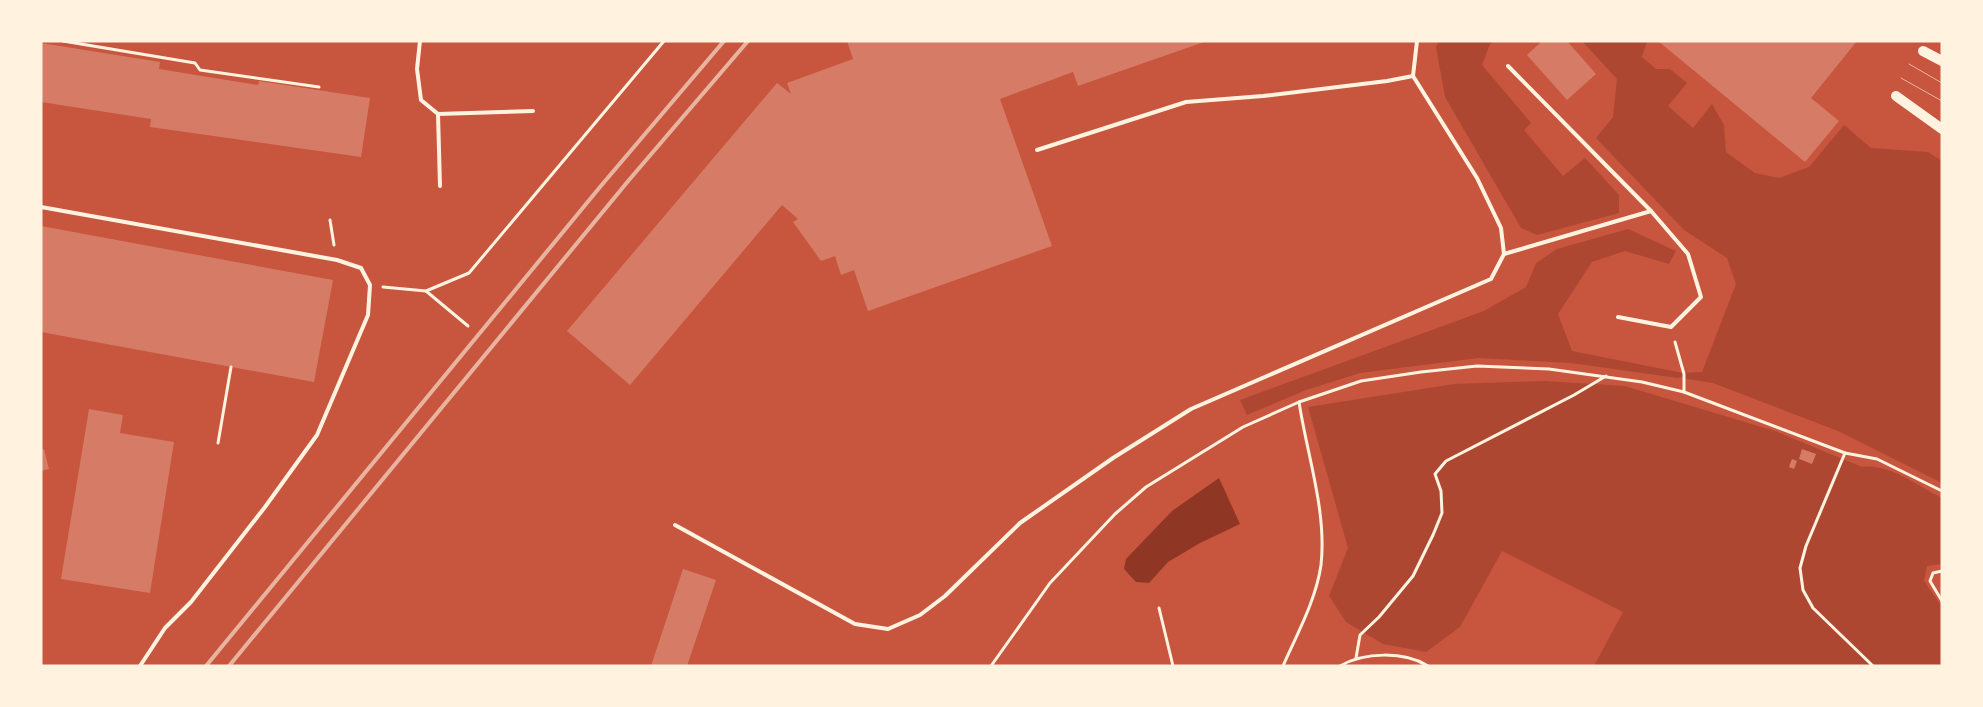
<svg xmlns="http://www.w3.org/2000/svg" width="1983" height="707" font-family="'Asap Condensed',sans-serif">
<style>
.green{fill:#ae4732}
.water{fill:#8f3625}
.building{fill:#d67c66}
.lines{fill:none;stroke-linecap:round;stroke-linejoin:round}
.path{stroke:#fff3e0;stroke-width:3}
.service{stroke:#fff3e0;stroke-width:4}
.secondary{stroke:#fff3e0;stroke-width:10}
.tram{stroke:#e9b49f;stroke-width:1}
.rail{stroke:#e9b49f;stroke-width:4}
</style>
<rect width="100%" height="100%" fill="#c8553d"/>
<g class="green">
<polygon points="1439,41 1494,41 1490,44 1482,65 1531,123 1524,130 1563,176 1585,158 1619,195 1619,213 1537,235 1521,228 1445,97 1436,47"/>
<polygon points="1582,41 1647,41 1642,57 1656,69 1670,69 1687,83 1668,106 1693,128 1712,104 1724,125 1726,152 1755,173 1779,178 1809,167 1844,125 1871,148 1928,152 1942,161 1942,483 1838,431 1713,383 1687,379 1684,376 1678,378 1571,363 1478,358 1360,373 1306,390 1247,415 1240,400 1484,311 1526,287 1536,263 1557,249 1628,229 1676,251 1669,264 1625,251 1592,262 1558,314 1572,351 1683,373 1702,372 1736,284 1727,258 1684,230 1596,138 1613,117 1617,79"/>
<path d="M1544 381 1625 386 1775 431 1862 467C1889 463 1918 486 1942 498V564L1927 566 1924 581 1942 607V666H1594L1623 612 1502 551 1460 627 1426 652 1383 644 1346 622 1329 596 1348 548 1308 407 1454 384Z"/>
</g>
<polygon class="water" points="1219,478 1240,524 1200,543 1168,562 1149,583 1136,582 1124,569 1126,559 1172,511"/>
<g class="building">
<polygon points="847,41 1204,42 1078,86 1073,72 1000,99 1052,246 868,311 854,270 841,275 835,256 821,261 793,222 798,219 782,205 630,385 567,331 777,83 791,94 787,83 853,59"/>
<polygon points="1542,41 1567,41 1596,74 1567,100 1527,55"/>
<polygon points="1658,41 1857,41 1811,98 1839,121 1805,162"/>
<polygon points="41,43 160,62 159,69 258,85 259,81 370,98 361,157 150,127 151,119 41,102"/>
<polygon points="41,226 333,280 314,382 41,332"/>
<polygon points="89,409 123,415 120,433 174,442 150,593 61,579"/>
<polygon points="44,449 49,469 41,471 41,450"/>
<polygon points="1802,449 1816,454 1812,464 1799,459"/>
<polygon points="1792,459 1797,461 1794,469 1789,467"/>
<polygon points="683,569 716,580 687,666 651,666"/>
</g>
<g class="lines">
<g class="path">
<polyline points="63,41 195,63 200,70 319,87"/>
<polyline points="330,220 334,245"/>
<polyline points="383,287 426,291 469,273 664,41"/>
<polyline points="426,291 468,326"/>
<polyline points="1675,342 1684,374 1684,392"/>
<polyline points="218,443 231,367"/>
<polyline points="1845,453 1806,546 1800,568 1803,590 1813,608 1873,666"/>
<polyline points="1942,571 1933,573 1930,581 1942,601"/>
<polyline points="1159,608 1173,666"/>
<polyline points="1356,658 1360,635 1379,617 1413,576 1433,535 1442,513 1441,491 1435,474 1446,461 1574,395 1606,376"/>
<polyline points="991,666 1050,583 1115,514 1146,487 1243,427 1299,402 1361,381 1421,372 1477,366 1549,369 1642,382 1684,392 1845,453 1877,459 1942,491"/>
<path d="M1283 666C1297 634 1316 600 1321 565 1327 511 1307 455 1299 402"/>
<path d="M1340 666C1364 652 1404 651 1428 666"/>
</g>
<g class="service">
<polyline points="420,41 417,69 421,100 438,114 440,186"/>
<polyline points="1417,41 1413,76 1477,178 1501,228 1504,254 1651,211 1508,66"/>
<polyline points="438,114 533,111"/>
<polyline points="1037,150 1186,102 1263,96 1387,81 1413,76"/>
<polyline points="41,207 337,260 361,268 370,285 368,315 317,435 265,507 191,602 165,628 140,666"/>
<polyline points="1618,317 1671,327 1701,297 1688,254 1651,211"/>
<polyline points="675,525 855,624 888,629 920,615 945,596 1020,523 1113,458 1191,409 1491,279 1504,254"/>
</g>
<g class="secondary">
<polyline points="1923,51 1942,61"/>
<polyline points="1896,96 1942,129"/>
</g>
<g class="tram">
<polyline points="1909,64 1942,83"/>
<polyline points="1901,78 1942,101"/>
</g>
<g class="rail">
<polyline points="206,666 600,187 724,41"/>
<polyline points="229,666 629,180 748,41"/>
</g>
</g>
<rect width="1983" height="707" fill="none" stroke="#fff3e0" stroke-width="85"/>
</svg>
